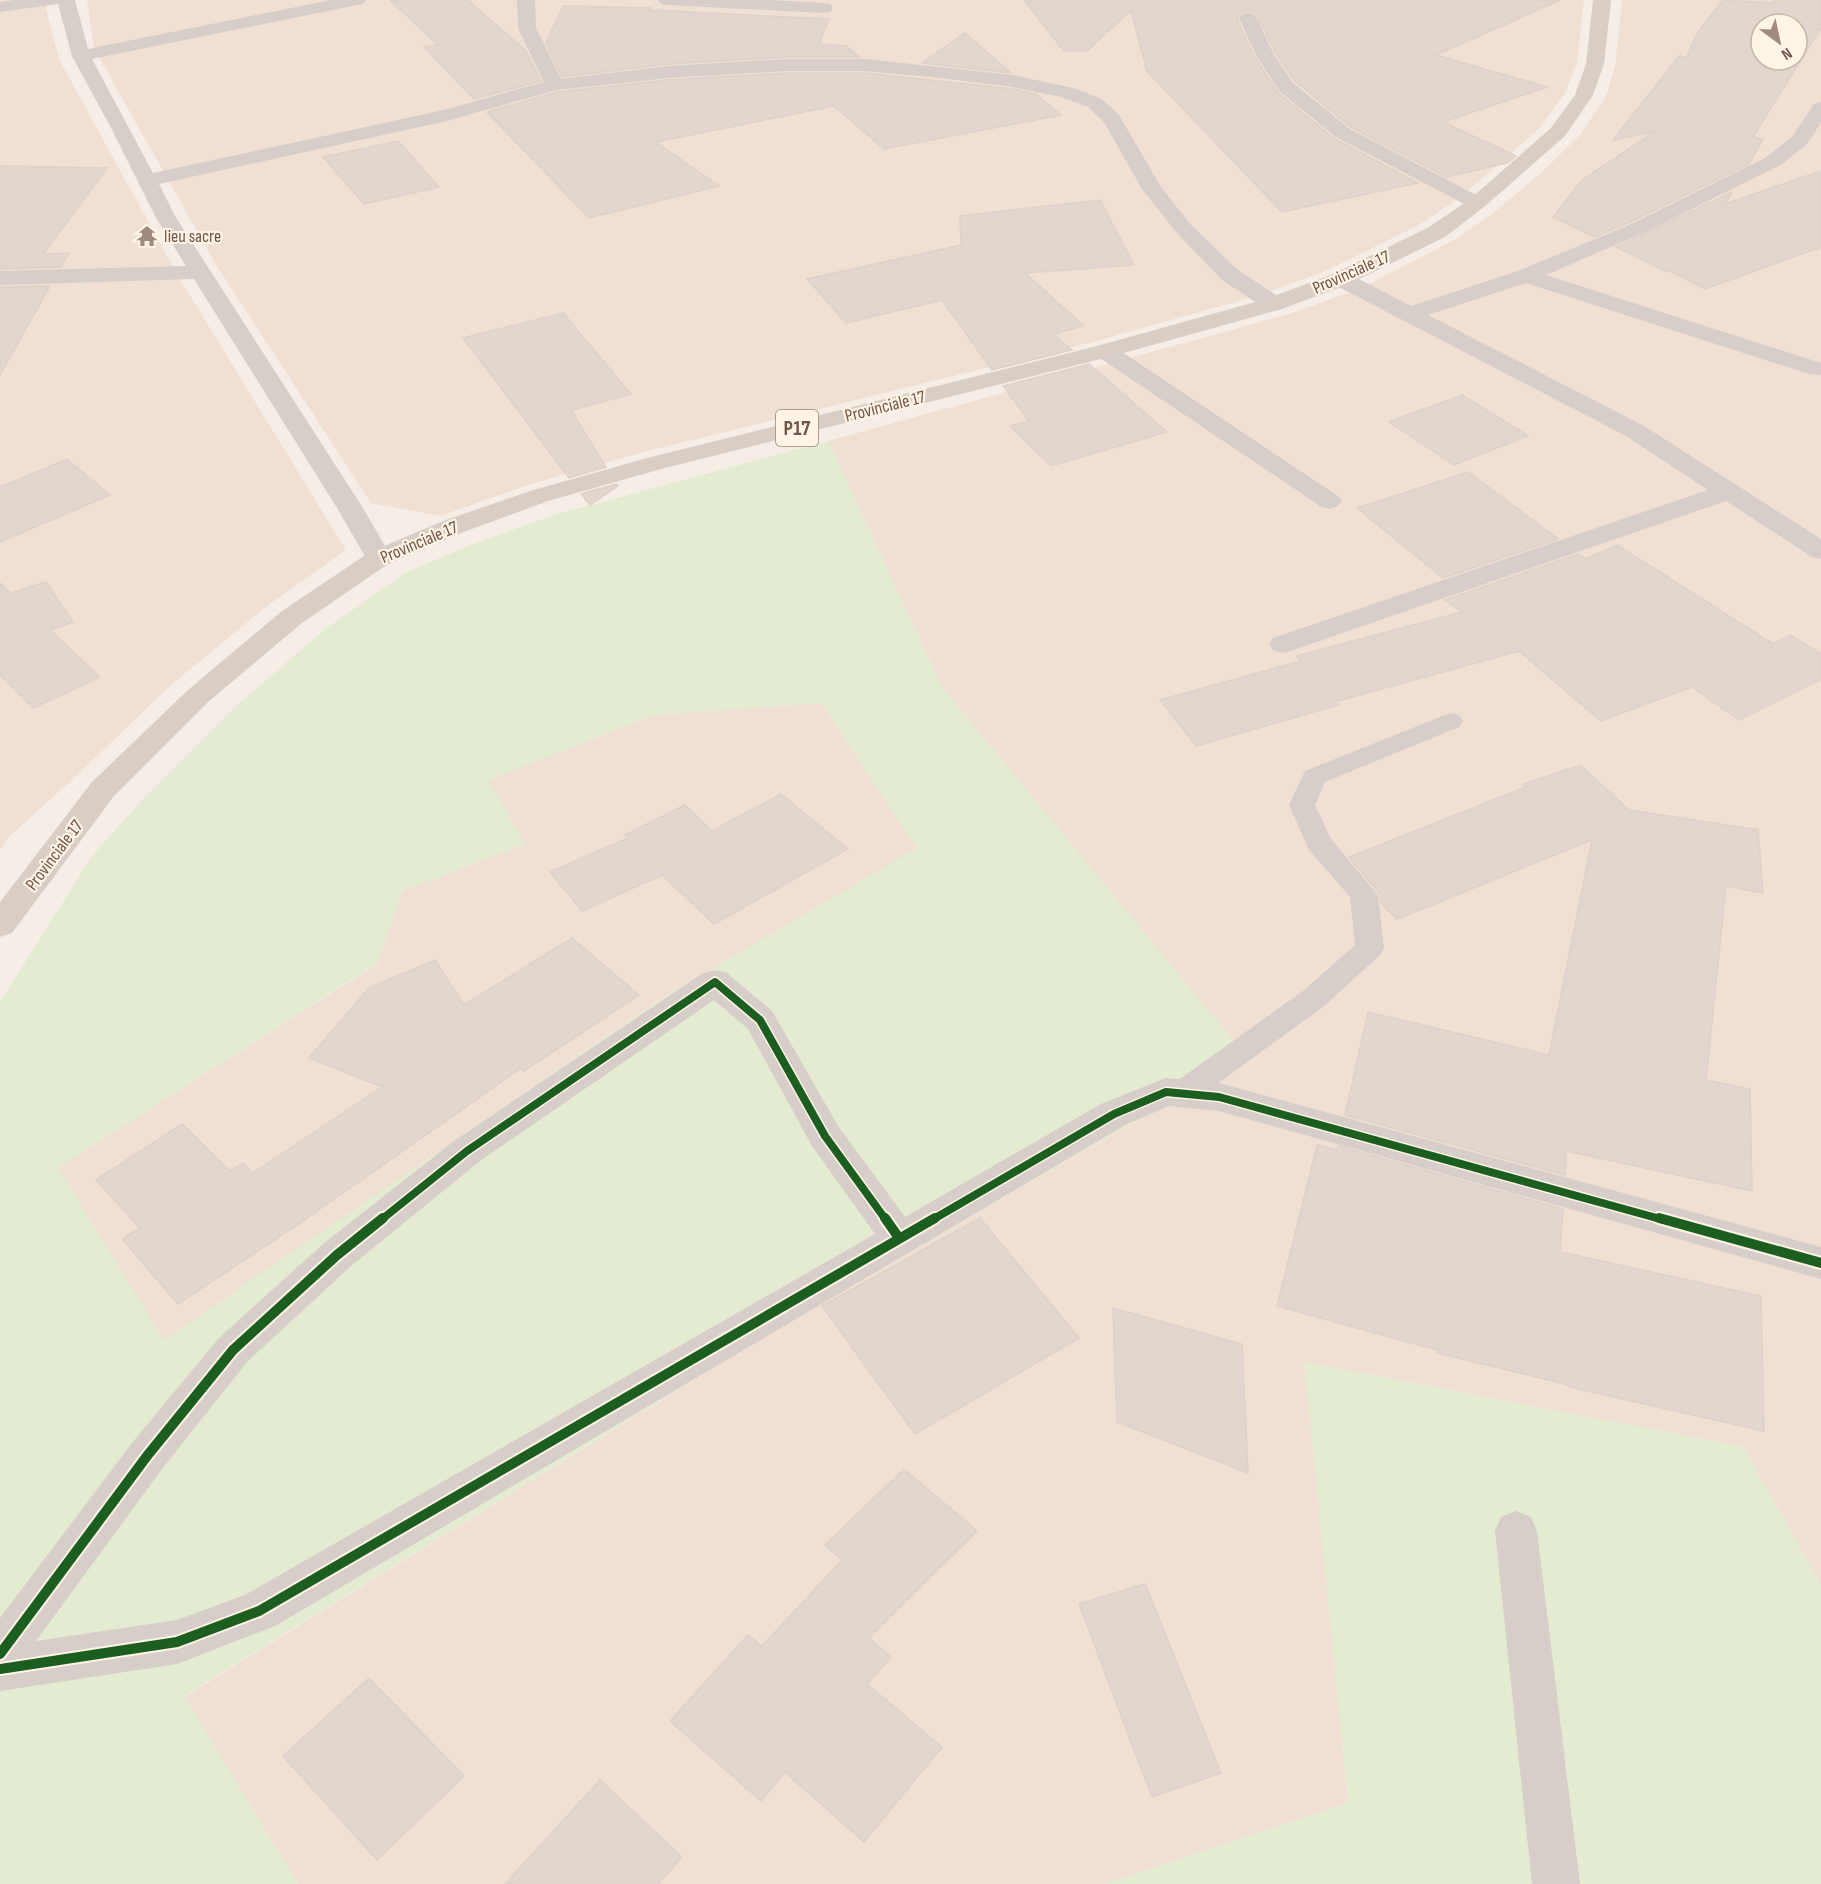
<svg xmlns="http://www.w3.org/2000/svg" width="1821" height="1884" font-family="'Sofia Sans Condensed',sans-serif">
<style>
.residential{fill:#efe0d3;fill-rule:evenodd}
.green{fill:#e3ebd1;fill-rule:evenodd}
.building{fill:#e2d6ce;stroke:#ded1c9;stroke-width:1.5;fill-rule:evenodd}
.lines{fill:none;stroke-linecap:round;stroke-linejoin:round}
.lane{fill:#d7cdc9;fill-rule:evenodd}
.street{fill:#d7cdc9;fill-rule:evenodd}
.primary{fill:#d9cec5;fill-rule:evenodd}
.cycleway-far1-casing{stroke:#fff4e6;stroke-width:11}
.cycleway-casing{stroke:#fff4e6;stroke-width:14}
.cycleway-far1{stroke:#1b5e20;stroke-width:8}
.cycleway{stroke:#1b5e20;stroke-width:10}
.labels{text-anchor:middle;stroke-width:4.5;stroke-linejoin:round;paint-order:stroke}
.far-poi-label{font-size:18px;fill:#725448;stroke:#fff4e6;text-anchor:start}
.far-street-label{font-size:18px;fill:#725448;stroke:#fff4e6}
.shield{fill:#fff4e6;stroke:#9c8477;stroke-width:1.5}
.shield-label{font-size:21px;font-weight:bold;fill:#725448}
</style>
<rect width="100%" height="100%" fill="#f6eee6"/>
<g class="residential">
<polygon points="0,0 46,0 46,8 59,59 178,276 346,550 267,606 171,685 73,779 10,836 0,850"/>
<polygon points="87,0 1584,0 1577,62 1566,92 1540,128 1459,198 1419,225 1326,271 1260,295 1093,342 647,451 528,485 440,516 371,503 218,268 136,123 94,48"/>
<path d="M1622 0H1821V1585L1743 1447 1305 1362 1348 1803 1105 1884H298L184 1697 779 1327 1246 1057 941 686 828 441 1289 314 1359 289 1456 239 1497 210 1542 172 1578 137 1605 99 1615 67ZM1761 24H1797V60H1761Z"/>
<polygon points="821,703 918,848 661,999 164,1341 57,1168 377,964 402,891 524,844 487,780 654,715"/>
</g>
<g class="green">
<path d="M828 441 941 686 1247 1057 779 1327 184 1696 298 1884H0V1002L92 856 143 799 235 707 324 630 405 573 470 545 554 515ZM821 703 917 848 661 999 164 1340 58 1168 377 963 402 891 525 844 488 780 654 715Z"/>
<polygon points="1304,1362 1743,1447 1821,1585 1821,1884 1105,1884 1348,1803"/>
</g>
<g class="building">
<polygon points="390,0 468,0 526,51 541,81 474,99 424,47 438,45"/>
<polygon points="1024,0 1560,0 1436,55 1547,87 1443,122 1516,156 1507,163 1446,177 1351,127 1295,81 1276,54 1256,13 1248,11 1240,13 1237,19 1254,56 1278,93 1335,139 1418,183 1282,212 1147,71 1131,10 1087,51 1064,51"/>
<path d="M1723 0 1773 3 1776 0H1821V28L1753 137 1763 139 1749 164 1628 223 1594 237 1553 217 1582 180 1656 131 1613 140 1679 56 1687 57 1697 33ZM1761 24H1797V60H1761Z"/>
<polygon points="563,6 651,8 650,10 829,19 819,44 846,46 860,57 787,57 668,64 562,77 546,43"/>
<polygon points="965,33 1011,73 922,63"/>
<polygon points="787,73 865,73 1012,89 1036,94 1061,115 884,149 834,106 656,142 719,186 589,218 487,112 556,92 668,80"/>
<polygon points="398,141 439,187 364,204 323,157"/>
<polygon points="0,166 107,168 43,254 69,253 61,267 0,269"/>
<polygon points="1821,171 1821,247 1705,289 1670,271 1667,272 1616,247 1732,192 1725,204"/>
<polygon points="1100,200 1134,265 1025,273 1084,326 1053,334 1072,350 992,370 942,300 846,323 807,279 961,245 960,216"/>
<polygon points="50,286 0,375 0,287"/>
<polygon points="563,313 631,394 571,410 606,467 569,478 463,338"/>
<polygon points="1089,364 1167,432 1051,466 1010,426 1029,421 1003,386"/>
<polygon points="1462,395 1528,436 1454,465 1389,422"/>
<polygon points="67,459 110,495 0,542 0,487"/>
<polygon points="1468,472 1558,539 1443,578 1357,508"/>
<polygon points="616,484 618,486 590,505 581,494"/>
<polygon points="1617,545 1773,644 1791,635 1821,654 1821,679 1739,720 1692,687 1601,721 1519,651 1334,702 1338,705 1196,746 1160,700 1301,661 1297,656 1462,612 1445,600 1579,554 1586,559"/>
<polygon points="46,582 73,622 50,630 100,677 33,708 0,675 0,583 11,593"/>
<polygon points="1580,765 1629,810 1758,830 1763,893 1726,886 1706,1080 1750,1089 1752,1191 1566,1151 1565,1175 1345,1115 1368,1012 1549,1055 1592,840 1397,919 1381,903 1380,894 1349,857 1526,787 1524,784"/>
<polygon points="781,794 848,849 714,924 662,875 582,911 550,872 628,838 625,835 685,805 712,831"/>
<polygon points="572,938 639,995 524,1071 521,1068 300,1223 178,1304 122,1239 140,1228 96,1180 182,1124 230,1171 243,1163 253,1173 382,1087 309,1058 369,988 435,960 464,1005"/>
<polygon points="1317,1145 1337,1150 1338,1146 1563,1209 1560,1252 1761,1296 1764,1431 1569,1387 1569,1385 1437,1353 1437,1350 1277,1306"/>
<polygon points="980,1218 1079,1338 915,1434 822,1306"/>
<polygon points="1113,1308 1242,1344 1248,1473 1117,1422"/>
<polygon points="904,1469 977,1531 869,1638 891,1657 867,1684 942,1747 864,1842 785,1772 761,1801 670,1721 748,1635 762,1646 842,1560 825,1545"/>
<polygon points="1145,1584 1221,1773 1152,1797 1079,1604"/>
<polygon points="369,1678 464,1776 377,1860 283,1756"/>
<polygon points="600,1780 682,1857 658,1884 505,1884"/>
</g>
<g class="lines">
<polygon class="lane" points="1450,713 1459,715 1463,721 1459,727 1325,782 1315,805 1331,839 1378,895 1384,948 1380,955 1323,1007 1192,1102 1181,1106 1170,1102 1166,1094 1170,1086 1303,991 1355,945 1350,897 1309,850 1289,805 1305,771"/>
<g class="street">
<polygon points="14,0 75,0 88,49 331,0 366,0 363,4 357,5 92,59 153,173 444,110 544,82 518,28 517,0 535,0 536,28 561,79 668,66 787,59 865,59 1012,75 1073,88 1102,99 1119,115 1161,187 1190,224 1238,270 1282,299 1285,304 1282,309 1274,311 1266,309 1222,280 1176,232 1142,189 1104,122 1088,107 1061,97 1012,87 941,78 865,71 787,71 668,78 556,90 447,121 159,184 175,216 363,508 392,558 388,564 379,566 370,564 366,558 337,508 194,279 0,285 0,271 186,266 155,216 110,126 72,56 58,4 0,12 0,2"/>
<polygon points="658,0 770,0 824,3 830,4 833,8 830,12 824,13 667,5 661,4"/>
<polygon points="1248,13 1254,14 1257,18 1274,55 1293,83 1350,129 1484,199 1487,203 1484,207 1477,209 1470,207 1336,137 1279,91 1256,55 1239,18 1242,14"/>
<polygon points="1821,102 1821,123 1806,145 1779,166 1643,233 1546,275 1821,363 1821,375 1809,374 1526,283 1428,315 1644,426 1821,539 1821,559 1812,557 1726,501 1293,650 1283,653 1273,650 1269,644 1273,638 1708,490 1626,436 1333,284 1330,279 1333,274 1341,272 1349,274 1411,306 1518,271 1629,225 1765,158 1792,137 1814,104"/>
<polygon points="1105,344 1113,346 1338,496 1342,501 1338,506 1329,509 1320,506 1097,356 1093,351 1097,346"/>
<path d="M715 970 727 973 772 1011 838 1126 905 1217 1101 1104 1166 1078 1219 1083 1821 1247V1279L1219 1111 1169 1106 1127 1124 275 1626 177 1664 0 1691V1618L132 1443 219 1338 323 1244 454 1141 703 973ZM714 1000 748 1029 812 1146 875 1234 245 1595 177 1620 36 1641 162 1469 247 1362 351 1266 480 1161Z"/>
<polygon points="1516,1511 1531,1517 1537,1531 1580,1884 1532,1884 1495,1531 1501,1517"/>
</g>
<polygon class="primary" points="1593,0 1611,0 1604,64 1593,95 1565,136 1484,207 1445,237 1349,284 1282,309 1113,356 665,468 548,501 461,533 388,564 302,623 208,702 114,796 12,933 0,937 0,902 92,782 188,690 282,611 370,552 443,521 530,491 647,458 1097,346 1266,299 1333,274 1429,227 1470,199 1551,128 1575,95 1586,64"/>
<defs>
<g id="cycleway-far1">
<polyline points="381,1220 467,1151 715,982 760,1020 825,1136 886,1220"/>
<polyline points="932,1220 1114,1114 1166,1092 1219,1097 1664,1220"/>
</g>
<g id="cycleway">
<polyline points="885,1218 899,1238"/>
<polyline points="1659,1218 1821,1263"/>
<polyline points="0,1654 147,1456 233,1350 337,1255 383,1218"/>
<polyline points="0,1669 177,1642 259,1611 935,1218"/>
</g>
</defs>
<use href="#cycleway-far1" class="cycleway-far1-casing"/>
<use href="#cycleway" class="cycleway-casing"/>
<use href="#cycleway-far1" class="cycleway-far1"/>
<use href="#cycleway" class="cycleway"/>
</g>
<defs>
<symbol id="temple-bare" viewBox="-9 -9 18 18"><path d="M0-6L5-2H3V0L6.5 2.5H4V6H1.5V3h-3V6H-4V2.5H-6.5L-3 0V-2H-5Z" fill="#a08a7f" stroke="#fff4e6" stroke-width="2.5" paint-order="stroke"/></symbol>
</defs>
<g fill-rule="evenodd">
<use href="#temple-bare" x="132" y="221" width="30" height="30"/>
</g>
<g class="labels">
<g class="far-poi-label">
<text x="164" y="242">lieu sacre</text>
</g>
<g class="far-street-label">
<text transform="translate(1351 272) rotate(-24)" y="6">Provinciale 17</text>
<text transform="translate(885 406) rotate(-14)" y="6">Provinciale 17</text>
<text transform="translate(419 542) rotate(-23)" y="6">Provinciale 17</text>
<text transform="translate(54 855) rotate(-53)" y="6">Provinciale 17</text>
</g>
<rect class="shield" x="776" y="410" width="42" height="36" rx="4.5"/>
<g class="shield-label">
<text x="797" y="435">P17</text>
</g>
</g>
<g transform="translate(1779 42) rotate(147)"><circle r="28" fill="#fff4e6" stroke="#c7b4a7" stroke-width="1.5"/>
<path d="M0-4.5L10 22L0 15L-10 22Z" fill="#a08a7f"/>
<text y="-9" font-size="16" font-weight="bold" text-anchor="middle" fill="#725448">N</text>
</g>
</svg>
